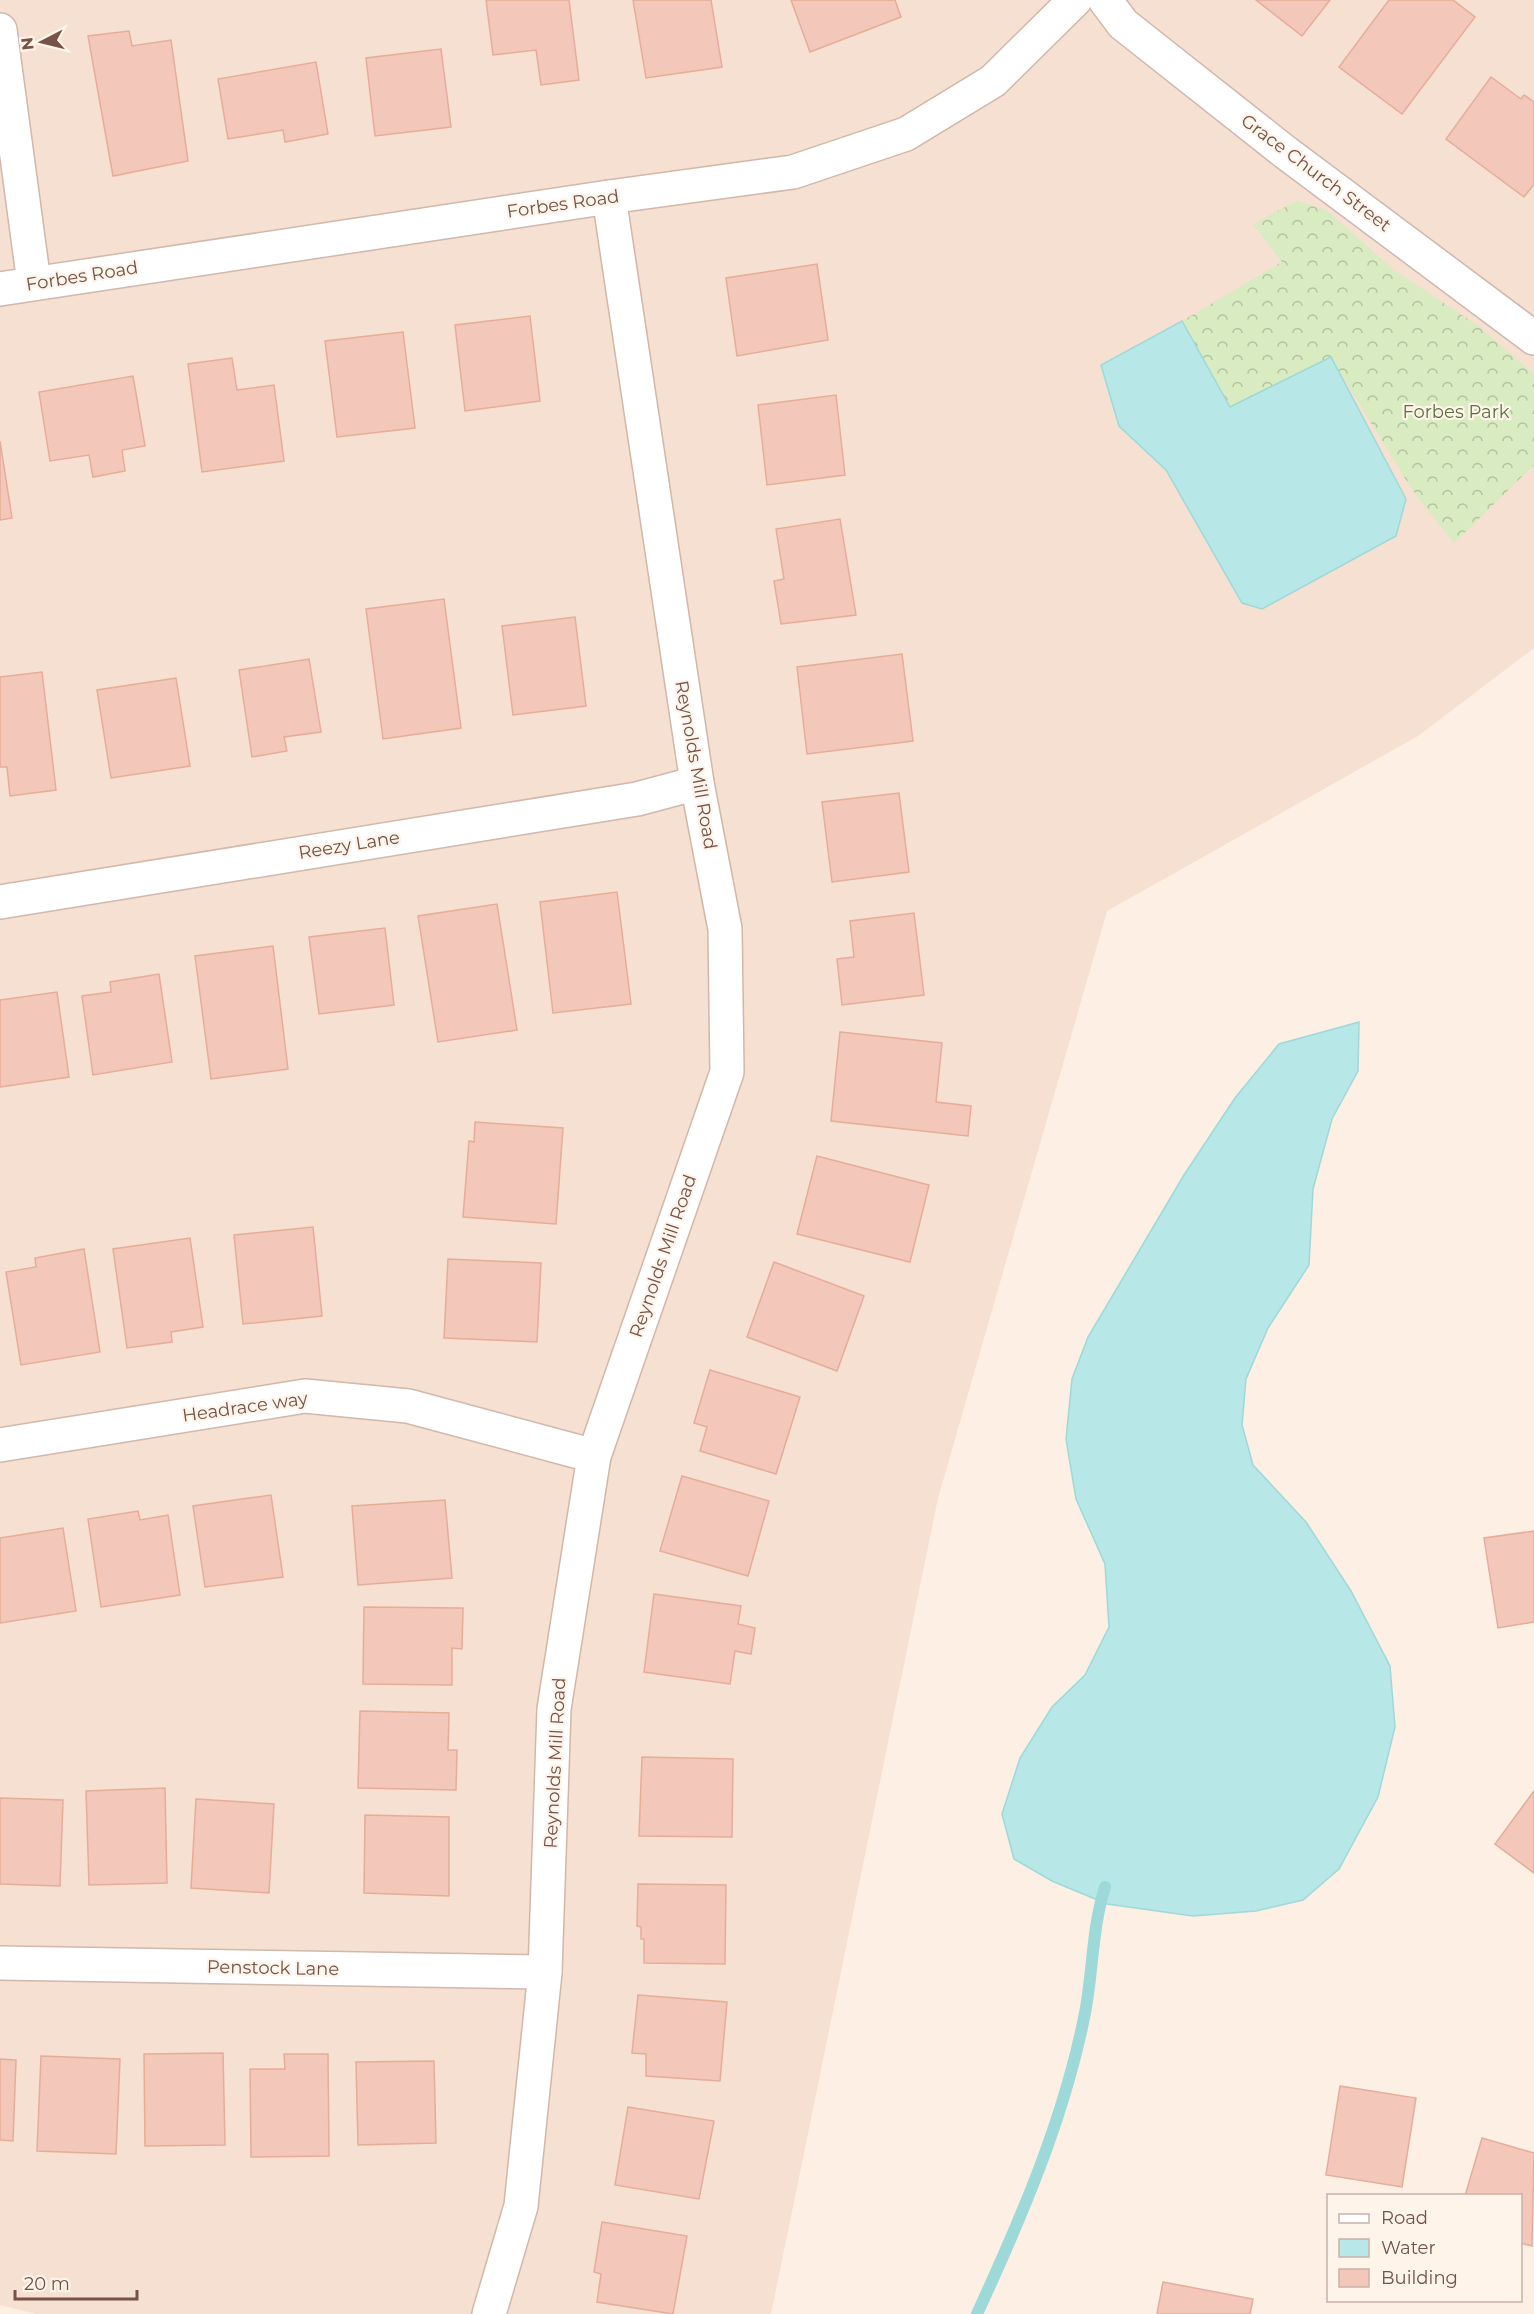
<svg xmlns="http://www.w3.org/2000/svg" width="1534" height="2314" font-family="Montserrat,sans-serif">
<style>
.residential{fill:#f5e0d1}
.forest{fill:url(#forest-crowns)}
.water{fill:#b7e7e7;stroke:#9dd9d9;stroke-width:1.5}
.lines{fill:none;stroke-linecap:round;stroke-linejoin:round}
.stream{stroke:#9dd9d9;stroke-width:12}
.building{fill:#f3c8ba;stroke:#e6ac9a;stroke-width:1.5}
.street-casing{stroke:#d1b7ac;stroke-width:36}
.secondary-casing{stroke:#d4b6a9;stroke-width:36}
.street{stroke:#fff;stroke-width:33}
.secondary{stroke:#fff;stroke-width:33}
.labels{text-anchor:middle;stroke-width:4.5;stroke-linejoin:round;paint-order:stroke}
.street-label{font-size:18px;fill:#765248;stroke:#fff4ea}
.park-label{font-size:18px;fill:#57763d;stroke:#fff4ea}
</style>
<defs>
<pattern id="forest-crowns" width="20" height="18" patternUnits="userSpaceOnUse" patternTransform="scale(1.5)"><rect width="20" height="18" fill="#d8ebc1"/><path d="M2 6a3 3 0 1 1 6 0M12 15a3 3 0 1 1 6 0" fill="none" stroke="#b4c19f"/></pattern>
</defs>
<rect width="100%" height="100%" fill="#fdefe3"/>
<polygon class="residential" points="0,0 1534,0 1534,648 1418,736 1107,911 938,1498 771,2314 36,2314 0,2305"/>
<polygon class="forest" points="1297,201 1326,210 1395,271 1477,325 1534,374 1534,465 1454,543 1411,488 1331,358 1230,408 1182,321 1282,262 1253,224"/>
<g class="water">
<polygon points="1182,321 1230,407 1331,357 1406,499 1396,536 1262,609 1242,603 1166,470 1119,426 1101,365"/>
<polygon points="1359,1022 1358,1071 1332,1119 1313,1189 1309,1265 1268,1328 1246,1379 1242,1425 1253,1465 1306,1522 1351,1591 1390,1666 1395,1727 1378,1797 1339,1869 1303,1900 1256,1911 1193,1916 1107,1904 1052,1881 1014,1859 1002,1814 1020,1758 1052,1707 1085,1675 1109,1627 1105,1564 1076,1499 1066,1439 1072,1379 1088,1337 1184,1175 1235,1098 1279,1044"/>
</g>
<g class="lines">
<path class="stream" d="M977 2314C1022 2216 1064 2119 1085 2013 1093 1971 1092 1928 1105 1887"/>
</g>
<g class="building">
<polygon points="486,0 569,0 579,80 541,85 536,50 493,55"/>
<polygon points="633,0 711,0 722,67 646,78"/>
<polygon points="791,0 895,0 901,17 810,52"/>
<polygon points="1256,0 1330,0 1302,36"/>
<polygon points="1389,0 1453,0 1475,17 1402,114 1339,67"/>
<polygon points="129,31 132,46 171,40 188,161 113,176 88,36"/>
<polygon points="441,49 451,127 375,136 366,58"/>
<polygon points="316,62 328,134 285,142 283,130 228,139 218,79"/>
<polygon points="1491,77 1521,99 1524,95 1534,102 1534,184 1524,197 1446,139"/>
<polygon points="817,264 828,340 737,356 726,278"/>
<polygon points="530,316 540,401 465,411 455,325"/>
<polygon points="403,332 415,428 337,437 325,341"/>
<polygon points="232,358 237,390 274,385 284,461 202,472 188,364"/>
<polygon points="133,376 145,446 122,450 125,471 93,477 89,455 50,461 39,392"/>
<polygon points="836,395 845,475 767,485 758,405"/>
<polygon points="0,441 12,518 0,520"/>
<polygon points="840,519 856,615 781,624 774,581 784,579 776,529"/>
<polygon points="444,599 461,728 383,739 366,609"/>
<polygon points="575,617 586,706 513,715 502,626"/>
<polygon points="902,654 913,741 807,754 797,667"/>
<polygon points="309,659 321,732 284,737 287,751 252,757 239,670"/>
<polygon points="42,672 56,790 10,796 7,767 0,767 0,677"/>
<polygon points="176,678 190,766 111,778 97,690"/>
<polygon points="899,793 909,872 832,882 822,802"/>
<polygon points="617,892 631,1004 553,1013 540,902"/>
<polygon points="497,904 517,1030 438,1042 418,916"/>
<polygon points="914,913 924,995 842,1005 837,959 854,957 850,921"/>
<polygon points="385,928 394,1005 319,1014 309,937"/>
<polygon points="273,946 288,1069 211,1079 195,956"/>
<polygon points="159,974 172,1062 93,1075 82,996 111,992 110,982"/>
<polygon points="57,992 69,1077 0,1087 0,1000"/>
<polygon points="840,1032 942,1043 936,1102 971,1106 968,1136 831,1121"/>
<polygon points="475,1122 563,1128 556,1224 463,1217 469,1141 474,1142"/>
<polygon points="817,1156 929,1185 910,1262 797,1234"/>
<polygon points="313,1227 322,1316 243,1324 234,1235"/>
<polygon points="190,1238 203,1327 171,1332 172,1342 127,1348 113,1249"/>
<polygon points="84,1249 100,1352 21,1365 6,1272 36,1267 35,1258"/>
<polygon points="448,1259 541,1263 537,1342 444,1338"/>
<polygon points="774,1262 864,1296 837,1371 747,1337"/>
<polygon points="710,1370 800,1397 776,1474 700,1451 707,1427 694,1423"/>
<polygon points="682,1476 769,1501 748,1576 660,1551"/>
<polygon points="271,1495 283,1577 205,1587 193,1506"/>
<polygon points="445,1500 452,1578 358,1585 352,1506"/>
<polygon points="138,1511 140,1520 168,1515 180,1595 101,1607 88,1519"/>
<polygon points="63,1528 76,1611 0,1623 0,1538"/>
<polygon points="1534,1531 1534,1622 1498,1628 1484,1538"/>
<polygon points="654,1594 741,1606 738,1624 755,1628 751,1654 735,1651 730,1684 644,1672"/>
<polygon points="364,1607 463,1608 462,1649 452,1648 452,1685 363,1684"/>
<polygon points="360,1711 449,1713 448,1750 457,1750 456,1790 358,1788"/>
<polygon points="642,1757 733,1759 732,1837 639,1836"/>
<polygon points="165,1788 167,1883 89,1885 86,1791"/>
<polygon points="1534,1791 1534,1873 1495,1844"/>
<polygon points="0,1798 63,1800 60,1886 0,1884"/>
<polygon points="196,1799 274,1804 269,1893 191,1888"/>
<polygon points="365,1815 449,1817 449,1896 364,1893"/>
<polygon points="638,1884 726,1885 725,1964 644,1963 644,1939 641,1939 641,1927 637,1926"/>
<polygon points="638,1995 727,2002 720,2081 646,2076 646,2054 632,2053"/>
<polygon points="223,2053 225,2145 145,2146 144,2054"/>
<polygon points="284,2054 328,2054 329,2156 251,2157 250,2069 285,2069"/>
<polygon points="41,2056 120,2059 116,2154 37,2151"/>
<polygon points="0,2059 16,2060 13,2141 0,2140"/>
<polygon points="434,2061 436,2143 358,2145 356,2062"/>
<polygon points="1340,2086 1416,2098 1402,2187 1326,2175"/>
<polygon points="628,2107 714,2121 699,2199 615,2185"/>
<polygon points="1482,2138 1534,2153 1532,2246 1520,2243 1520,2196 1465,2196"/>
<polygon points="602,2222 687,2236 673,2314 597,2302 601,2274 594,2272"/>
<polygon points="1163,2282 1253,2299 1250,2314 1157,2314"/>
</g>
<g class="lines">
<defs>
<g id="street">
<polyline points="1105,0 1123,24 1285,152 1534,338"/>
<polyline points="0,30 34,283"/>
<polyline points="0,289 609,197"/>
<polyline points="0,902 637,799 697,783"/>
<polyline points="0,1445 305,1396 408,1406 594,1456"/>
<polyline points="0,1963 545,1972"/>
</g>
<polyline id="secondary" points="489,2314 521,2206 545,1972 554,1709 594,1456 727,1072 725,929 697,783 609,197 793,172 906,134 993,81 1075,0"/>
</defs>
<use href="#street" class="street-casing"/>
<use href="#secondary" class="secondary-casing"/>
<use href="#street" class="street"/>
<use href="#secondary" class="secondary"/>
</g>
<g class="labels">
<g class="street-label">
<text transform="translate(1316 173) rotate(37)" y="6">Grace Church Street</text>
<text transform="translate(563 204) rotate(-8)" y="6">Forbes Road</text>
<text transform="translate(82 276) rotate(-9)" y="6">Forbes Road</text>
<text transform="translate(696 765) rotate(80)" y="6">Reynolds Mill Road</text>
<text transform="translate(349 845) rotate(-9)" y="6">Reezy Lane</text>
<text transform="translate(663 1256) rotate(-71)" y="6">Reynolds Mill Road</text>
<text transform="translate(245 1407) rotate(-8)" y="6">Headrace way</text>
<text transform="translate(555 1763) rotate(-87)" y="6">Reynolds Mill Road</text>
<text transform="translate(273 1968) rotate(1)" y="6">Penstock Lane</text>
</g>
<g class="park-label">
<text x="1456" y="418">Forbes Park</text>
</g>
</g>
<rect x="1327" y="2194" width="195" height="108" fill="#fff4ea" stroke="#c8b3a9" stroke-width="1.5"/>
<rect x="1339" y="2214" width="30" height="9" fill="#ffffff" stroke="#c8b3a9" stroke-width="1.5"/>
<text x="1381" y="2224" font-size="18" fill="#765248">Road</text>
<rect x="1339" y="2239" width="30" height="18" fill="#b7e7e7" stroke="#c8b3a9" stroke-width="1.5"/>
<text x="1381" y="2254" font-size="18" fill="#765248">Water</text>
<rect x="1339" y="2269" width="30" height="18" fill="#f3c8ba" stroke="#c8b3a9" stroke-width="1.5"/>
<text x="1381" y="2284" font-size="18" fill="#765248">Building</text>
<g transform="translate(42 42) rotate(263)" stroke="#fff4ea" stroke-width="4.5" paint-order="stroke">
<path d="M0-4.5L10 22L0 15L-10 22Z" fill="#765248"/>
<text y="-9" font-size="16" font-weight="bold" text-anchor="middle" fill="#765248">N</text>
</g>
<path d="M15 2290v9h122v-9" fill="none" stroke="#765248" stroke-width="3"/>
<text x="24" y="2290" font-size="18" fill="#765248" stroke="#fff4ea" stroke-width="4.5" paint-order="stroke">20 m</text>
</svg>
